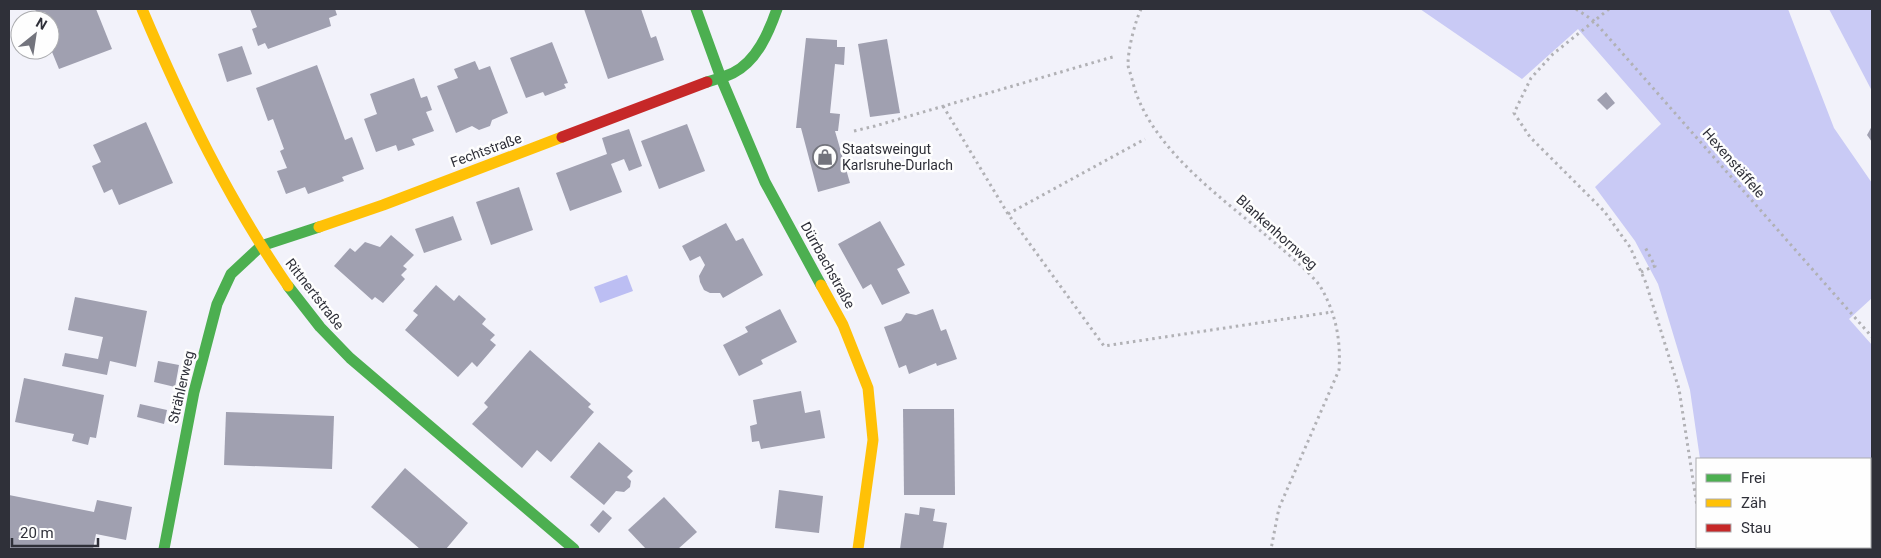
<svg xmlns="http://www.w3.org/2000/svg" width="1881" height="558" font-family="Roboto,sans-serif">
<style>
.forest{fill:#c9caf5}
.water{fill:#bcbef3}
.building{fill:#a0a0b0}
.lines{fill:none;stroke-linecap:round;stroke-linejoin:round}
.path{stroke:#b1b1b5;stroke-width:3;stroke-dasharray:2.5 4;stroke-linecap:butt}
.fast{stroke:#4caf50;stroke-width:11}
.slow{stroke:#ffc107;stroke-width:11}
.jam{stroke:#c62828;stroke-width:11}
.labels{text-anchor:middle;stroke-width:5;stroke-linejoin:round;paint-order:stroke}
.poi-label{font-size:14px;fill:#2f3039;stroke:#fefefe;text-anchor:start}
.street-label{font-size:14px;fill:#2f3039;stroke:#fefefe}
</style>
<rect width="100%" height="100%" fill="#f2f2fa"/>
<g class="forest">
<polygon points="1420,9 1788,9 1834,128 1872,183 1872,298 1849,319 1872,345 1872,549 1712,549 1712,547 1870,547 1870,459 1700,459 1690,390 1658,284 1635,241 1595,187 1661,124 1578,29 1522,79"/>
<polygon points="1829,9 1872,9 1872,91"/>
</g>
<polygon class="water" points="627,275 633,291 600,303 594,287"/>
<g class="building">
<polygon points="35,9 96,9 112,49 59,69 50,47 50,20 39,20"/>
<polygon points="250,9 335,9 337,15 329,18 331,26 268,49 265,43 258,46 252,29 257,27"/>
<polygon points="584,9 641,9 651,38 656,36 664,60 608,79"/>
<polygon points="806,38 837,40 837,47 845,47 844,65 835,64 830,113 840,114 838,131 835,131 850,183 818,192 801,128 796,128"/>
<polygon points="887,39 900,113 870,117 858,44"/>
<polygon points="552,42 568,83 564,84 566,88 545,96 543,92 526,98 510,58"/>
<polygon points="242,46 252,74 227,82 218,54"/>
<polygon points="475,61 479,70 490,66 508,113 492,120 490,126 479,130 472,126 456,133 437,86 458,78 454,69"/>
<polygon points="317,65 345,140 352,137 364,169 342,177 344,181 308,194 305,187 286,194 277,171 287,168 280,151 284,149 273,119 268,121 256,88"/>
<polygon points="414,78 421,98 427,96 432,110 426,112 434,131 412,139 415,145 398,151 396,145 376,152 364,119 377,114 370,94"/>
<polygon points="1606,92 1615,103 1607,110 1597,100"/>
<polygon points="146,122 173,183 119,205 112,189 104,193 92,166 101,162 93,145"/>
<polygon points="687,124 705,171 659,189 641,141"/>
<polygon points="1872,126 1872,142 1867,135"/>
<polygon points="629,129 642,166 629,171 624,159 611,164 622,192 570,211 556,173 607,154 602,138"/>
<polygon points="519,187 533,230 491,245 476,202"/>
<polygon points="453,216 462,240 424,253 415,229"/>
<polygon points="880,221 905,265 897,269 910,293 882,305 871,284 863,289 838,244"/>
<polygon points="726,223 736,241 743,238 763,275 723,298 720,293 710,293 704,290 700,282 699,276 705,265 700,256 690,261 682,246"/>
<polygon points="391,235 414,255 403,266 407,269 401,275 405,279 383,303 375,297 372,300 334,266 350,248 355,252 365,242 380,247"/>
<polygon points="436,285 454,301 459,295 486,319 482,324 495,335 490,340 496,345 477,367 472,362 458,377 405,330 418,315 413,311"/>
<polygon points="75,297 147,311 136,367 110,361 107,375 62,366 65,353 98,359 103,337 68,330"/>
<polygon points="780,309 797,342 761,360 763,364 739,376 723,345 748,332 745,327"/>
<polygon points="933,309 941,331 946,329 957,359 937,366 936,363 909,374 906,365 899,368 884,327 901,321 906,313 916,315"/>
<polygon points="530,350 591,404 588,407 594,412 551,462 537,450 522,468 472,424 488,407 484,403"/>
<polygon points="158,361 179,365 175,387 154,382"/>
<polygon points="24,378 104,395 96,438 90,437 88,445 72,441 74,434 15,422"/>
<polygon points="801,391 805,413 820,410 825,438 761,449 759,441 752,442 750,426 757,424 753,400"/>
<polygon points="140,404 167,410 164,424 137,417"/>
<polygon points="903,409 954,409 955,495 904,495"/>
<polygon points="226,412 334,416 332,469 224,465"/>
<polygon points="599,442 633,471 627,477 631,481 630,487 624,492 616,491 604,505 570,477"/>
<polygon points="405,468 468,523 446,549 420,549 371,507"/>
<polygon points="779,490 823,496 819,533 775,528"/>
<polygon points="9,495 94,512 97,500 132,507 126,540 96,534 93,549 9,549"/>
<polygon points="664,497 697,532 678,549 646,549 628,530"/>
<polygon points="920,507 935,509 933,521 947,523 943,549 900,549 905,513 919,515"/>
<polygon points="603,510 612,518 599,533 590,525"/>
</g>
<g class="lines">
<g class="path">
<path d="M1141 9C1135 22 1128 49 1128 64 1128 69 1131 74 1132 79 1147 145 1218 195 1268 237 1281 248 1311 273 1320 286 1336 313 1341 340 1339 370L1279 508 1271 549"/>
<polyline points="1576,9 1594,21 1872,337"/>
<polyline points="1609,9 1553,54 1531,78 1514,113 1530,137 1604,211 1630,247 1646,283 1679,389 1697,506"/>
<polyline points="943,106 1008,214 1104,346 1332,312"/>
<polyline points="854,131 875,126 1116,56"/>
<polyline points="1008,214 1145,139"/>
<polyline points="1641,272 1655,266 1645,247"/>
<polyline points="1702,547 1702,549"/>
</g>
<g class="fast">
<polyline points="696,9 721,78 765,182 821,285"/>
<path d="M707 82C716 79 725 77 733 73 757 61 769 32 777 9"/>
<polyline points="288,286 320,327 350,358 574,549"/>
<polyline points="164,549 194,392 217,304 231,274 261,246 319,227"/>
</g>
<g class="slow">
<path d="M142 9C183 106 228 199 288 286"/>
<polyline points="319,227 383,205 562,137"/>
<polyline points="821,285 843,325 868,388 873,440 858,549"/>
</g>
<polyline class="jam" points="562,137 707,82"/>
</g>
<defs>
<symbol id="shop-ring" viewBox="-11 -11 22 22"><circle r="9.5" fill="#fefefe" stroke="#73747d" stroke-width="1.5"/><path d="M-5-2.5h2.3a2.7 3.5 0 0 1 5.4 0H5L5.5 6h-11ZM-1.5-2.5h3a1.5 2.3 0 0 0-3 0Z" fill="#73747d"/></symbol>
</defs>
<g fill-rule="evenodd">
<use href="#shop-ring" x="811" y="143" width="28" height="28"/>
</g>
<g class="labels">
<g class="poi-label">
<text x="842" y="154">Staatsweingut<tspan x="842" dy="16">Karlsruhe-Durlach</tspan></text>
</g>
<g class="street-label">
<text transform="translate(486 150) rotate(-20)" y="5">Fechtstraße</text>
<text transform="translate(1734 163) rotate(49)" y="5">Hexenstäffele</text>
<text transform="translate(1277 232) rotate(42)" y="5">Blankenhornweg</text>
<text transform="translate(828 265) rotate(61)" y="5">Dürrbachstraße</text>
<text transform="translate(315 294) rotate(52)" y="5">Rittnertstraße</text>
<text transform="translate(181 387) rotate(-77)" y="5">Strählerweg</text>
</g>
</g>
<rect width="1881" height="558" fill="none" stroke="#2f3039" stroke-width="20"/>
<rect x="1696" y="458" width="175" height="90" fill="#fefefe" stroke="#abacaf"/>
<rect x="1706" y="474" width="25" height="8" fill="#4caf50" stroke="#abacaf"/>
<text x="1741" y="483" font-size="15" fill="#2f3039">Frei</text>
<rect x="1706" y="499" width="25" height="8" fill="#ffc107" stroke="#abacaf"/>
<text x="1741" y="508" font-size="15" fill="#2f3039">Zäh</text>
<rect x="1706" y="524" width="25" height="8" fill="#c62828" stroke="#abacaf"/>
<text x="1741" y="533" font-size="15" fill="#2f3039">Stau</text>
<g transform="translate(35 35) rotate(30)"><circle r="24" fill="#fefefe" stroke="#abacaf"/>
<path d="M0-4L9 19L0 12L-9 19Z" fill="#73747d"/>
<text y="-8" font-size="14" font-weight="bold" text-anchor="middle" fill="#2f3039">N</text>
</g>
<path d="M12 538v8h86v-8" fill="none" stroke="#2f3039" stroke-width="2.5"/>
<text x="20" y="538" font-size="15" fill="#2f3039" stroke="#fefefe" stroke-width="4" paint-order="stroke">20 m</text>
</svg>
